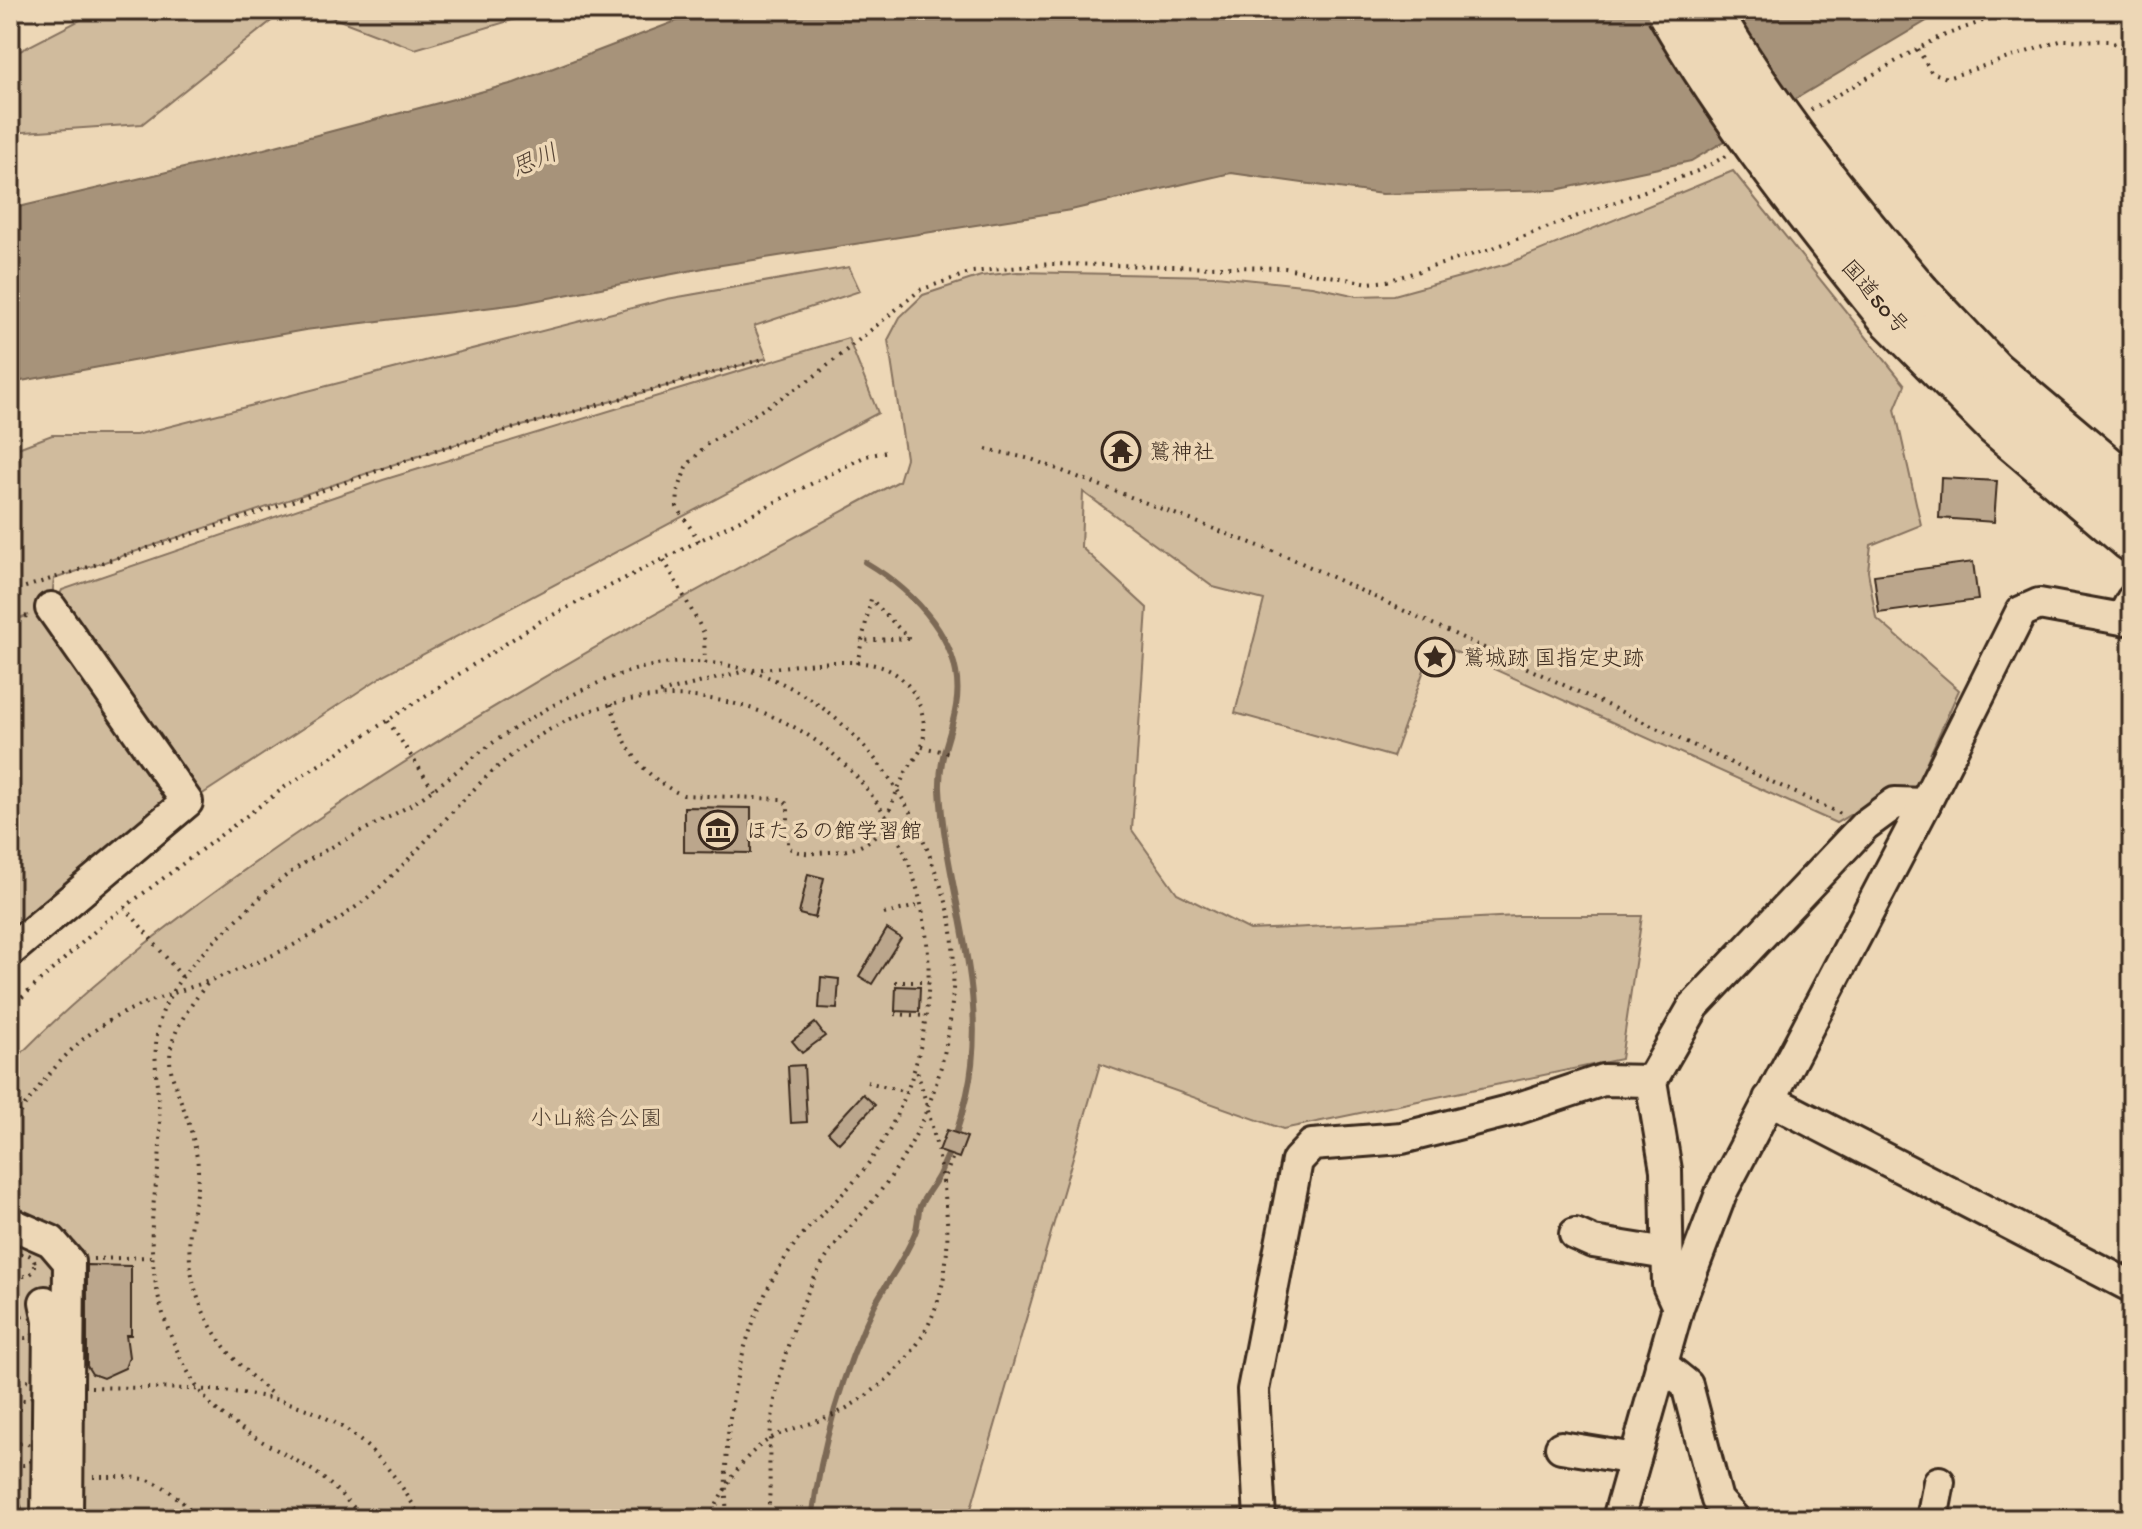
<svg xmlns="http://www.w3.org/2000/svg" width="2142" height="1529" font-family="'Gochi Hand','Klee One',sans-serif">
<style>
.green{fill:#d0bb9d;stroke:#86725e;stroke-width:2}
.water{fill:#a7937a;stroke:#7c6955;stroke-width:2}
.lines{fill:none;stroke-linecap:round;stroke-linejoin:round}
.stream{stroke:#7c6955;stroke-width:6}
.building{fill:#bba68c;stroke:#3b2a1e;stroke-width:2}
.minor-casing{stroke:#3b2a1e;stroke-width:36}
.highway-casing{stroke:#3b2a1e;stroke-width:50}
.path{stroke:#3b2a1e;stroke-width:4;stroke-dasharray:2 6;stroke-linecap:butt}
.minor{stroke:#edd7b6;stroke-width:30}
.highway{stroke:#edd7b6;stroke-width:44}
.highway-bridge-casing{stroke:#3b2a1e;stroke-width:50;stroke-linecap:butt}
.highway-bridge{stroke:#edd7b6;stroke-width:44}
.labels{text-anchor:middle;stroke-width:7;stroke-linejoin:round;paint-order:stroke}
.street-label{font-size:22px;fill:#3b2a1e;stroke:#edd7b6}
.poi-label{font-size:22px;fill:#3b2a1e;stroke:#edd7b6;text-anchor:start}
.park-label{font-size:22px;fill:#514031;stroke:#edd7b6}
.water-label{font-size:24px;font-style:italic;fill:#564435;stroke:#edd7b6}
</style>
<rect width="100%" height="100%" fill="#edd7b6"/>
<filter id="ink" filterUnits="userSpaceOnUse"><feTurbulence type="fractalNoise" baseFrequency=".0125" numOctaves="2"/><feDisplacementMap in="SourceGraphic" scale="16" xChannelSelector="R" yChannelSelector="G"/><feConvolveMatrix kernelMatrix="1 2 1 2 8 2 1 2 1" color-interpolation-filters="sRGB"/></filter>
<g filter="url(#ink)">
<g class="green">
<polygon points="88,10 285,10 142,124 10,133 10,56 88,16"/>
<polygon points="313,10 546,10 415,49"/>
<path d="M1733 171 1905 385 1895 409 1921 525 1871 545 1868 571 1876 618 1959 690 1914 790 1863 807 1836 823 1434 642 1393 757 1235 713 1264 600 1213 587 1083 492 1081 547 1147 608 1132 830 1177 893 1250 930 1517 916H1642L1621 1059 1283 1129 1100 1064 968 1519H10V1065C92 979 190 908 287 840 482 705 690 593 899 481L906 458 888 340 900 317 923 295 981 276 1017 272 1216 276 1312 286 1357 296 1394 295 1507 264Z"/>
<polygon points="849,267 860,291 754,326 767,358 439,449 54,579 51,608 187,802 10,951 10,622 29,615 10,620 10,451 52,435 136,435 667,299"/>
<polygon points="848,338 878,413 384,675 198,797 56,603 62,590 383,480"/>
</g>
<polygon class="water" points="705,10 1945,10 1691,161 1556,190 1382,194 1231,173 1071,210 709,267 518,304 305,330 10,383 10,209 264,149 514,83"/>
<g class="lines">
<path class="stream" d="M812 1519C821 1448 843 1369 875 1304 888 1280 907 1256 916 1230 918 1222 918 1213 920 1206 925 1195 934 1185 939 1175 951 1150 961 1121 967 1094 991 990 945 892 940 789 939 753 951 738 956 706 967 644 914 591 865 562"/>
</g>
<g class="building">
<polygon points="1941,478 1997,481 1994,522 1939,518"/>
<polygon points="1973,562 1978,600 1879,613 1874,575"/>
<polygon points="684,807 751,808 751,853 684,852"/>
<polygon points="808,874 824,878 815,918 799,914"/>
<polygon points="887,929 901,938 872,984 859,976"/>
<polygon points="821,977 839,979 837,1009 819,1008"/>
<polygon points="896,986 920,987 919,1012 895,1011"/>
<polygon points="815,1023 825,1036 802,1053 792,1041"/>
<polygon points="804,1065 807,1122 791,1123 788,1066"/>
<polygon points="863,1094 875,1105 839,1143 828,1132"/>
<polygon points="947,1130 967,1137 959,1158 939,1151"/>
<polygon points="87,1265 131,1266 131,1335 126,1335 129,1357 125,1368 103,1378 92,1374 87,1366"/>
</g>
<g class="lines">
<defs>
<g id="minor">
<polyline points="10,951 187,802 51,608"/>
<polyline points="1769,1099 2132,1287"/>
<polyline points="10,1223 51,1241 69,1262 67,1519"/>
<polyline points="1575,1234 1593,1242 1667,1254"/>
<polyline points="45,1302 49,1321 47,1519"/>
<polyline points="1678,1307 1668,1285 1666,1170 1651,1081 1694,1006 1865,825 1895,803 1925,804"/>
<polyline points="1661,1364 1687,1385 1717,1500 1734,1519"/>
<polyline points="1561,1447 1635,1459"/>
<polyline points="1260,1519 1253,1390 1297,1161 1312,1145 1402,1138 1516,1109 1603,1080 1651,1081"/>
<polyline points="1618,1519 1678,1307 1722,1191 1925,804 2021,612 2039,604 2122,619 2132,600"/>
<polyline points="1932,1519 1939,1482"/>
</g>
<g id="highway">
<polyline points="1918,294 1991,371 2132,490"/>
<polyline points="1890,316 1997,424 2132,539"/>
</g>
</defs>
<use href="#minor" class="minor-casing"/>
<use href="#highway" class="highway-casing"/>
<g class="path">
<polyline points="1918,49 1931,72 1947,78 2063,40 2110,41 2132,54"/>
<polyline points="1811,110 1935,39 2012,10"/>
<polyline points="986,449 1031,459 1293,559 1843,815"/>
<polyline points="699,541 677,507 678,492 686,467 706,445 811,379 920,290 972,272 1050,264 1285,268 1369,283 1387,281 1493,248 1700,170 1726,156"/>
<polyline points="664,560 704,633 705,665"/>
<polyline points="10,592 273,508 439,449 767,358"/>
<polyline points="10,622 30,615"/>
<polyline points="857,664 871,599 908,638 860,641"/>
<polyline points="660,693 745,671"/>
<path d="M611 704C622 744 642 778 683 795L781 799 788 805V847C801 856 813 853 829 852 889 850 883 814 906 772 911 763 919 756 922 746 930 717 915 682 887 669 853 654 790 667 753 670"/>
<polyline points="388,721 433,789"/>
<polyline points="922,747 950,753"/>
<polyline points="125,907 182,977"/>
<polyline points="884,914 921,905"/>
<polyline points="895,982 928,982"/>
<path d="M207 984C139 1069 183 1073 197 1158 201 1182 192 1208 190 1231 184 1302 221 1355 275 1396"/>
<polyline points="10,1008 105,922 285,787 539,622 866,456 886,452"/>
<polyline points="895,1014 925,1016"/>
<polyline points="867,1082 907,1092"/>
<path d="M10 1125C39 1088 64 1049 104 1024 138 1002 177 993 214 979 261 962 305 942 346 914 420 863 465 780 542 734 600 699 662 688 727 702 862 731 936 861 928 993 924 1058 901 1121 862 1172 839 1201 808 1223 788 1254 737 1330 721 1429 727 1519"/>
<polyline points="943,1183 953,1156"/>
<circle cx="24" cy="1265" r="11"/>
<polyline points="93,1259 151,1257"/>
<circle cx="25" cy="1327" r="11"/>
<circle cx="25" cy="1390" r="10"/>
<path d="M91 1387C232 1391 345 1375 421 1519"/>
<circle cx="23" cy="1454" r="11"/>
<path d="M93 1477C153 1477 156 1475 199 1519"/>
<polyline points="12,1519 15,1509 23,1506"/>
<path d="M365 1519C349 1503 333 1485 315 1472 274 1445 221 1427 195 1384 162 1329 147 1275 153 1209 155 1187 160 1164 160 1141 162 1090 143 1042 171 994 184 971 203 952 223 933 242 915 261 895 282 879 321 848 369 830 412 804 441 786 466 762 494 742 531 717 574 691 616 676 762 622 888 733 933 865 941 886 950 909 952 931 960 1018 939 1111 887 1182 865 1214 836 1238 817 1273 792 1322 774 1384 770 1439 768 1465 772 1492 767 1519"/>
<path d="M709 1519C728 1484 743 1449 782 1433 803 1425 826 1420 845 1409 984 1329 953 1196 916 1067"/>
</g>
<use href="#minor" class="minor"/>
<use href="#highway" class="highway"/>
<defs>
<g id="highway-bridge">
<path d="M1669 10C1732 119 1811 218 1890 316"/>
<path d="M1708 10C1767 112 1842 204 1918 294"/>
</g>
</defs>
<use href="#highway-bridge" class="highway-bridge-casing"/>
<use href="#highway-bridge" class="highway-bridge"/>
</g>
</g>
<defs>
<symbol id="temple-ring" viewBox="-11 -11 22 22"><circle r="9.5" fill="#edd7b6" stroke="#3b2a1e" stroke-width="1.5"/><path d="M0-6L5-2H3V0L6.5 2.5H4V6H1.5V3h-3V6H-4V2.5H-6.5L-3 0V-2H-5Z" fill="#3b2a1e"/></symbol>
<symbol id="sight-ring" viewBox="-11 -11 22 22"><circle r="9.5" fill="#edd7b6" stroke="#3b2a1e" stroke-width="1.5"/><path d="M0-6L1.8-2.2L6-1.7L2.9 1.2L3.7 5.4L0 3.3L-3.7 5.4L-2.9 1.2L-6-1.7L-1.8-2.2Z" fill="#3b2a1e"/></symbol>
<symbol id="museum-ring" viewBox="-11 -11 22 22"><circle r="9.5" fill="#edd7b6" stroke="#3b2a1e" stroke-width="1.5"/><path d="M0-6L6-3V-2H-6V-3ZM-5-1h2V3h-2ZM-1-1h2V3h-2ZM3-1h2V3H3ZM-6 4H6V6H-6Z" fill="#3b2a1e"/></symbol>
</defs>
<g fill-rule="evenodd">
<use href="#temple-ring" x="1099" y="429" width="44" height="44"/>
<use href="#sight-ring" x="1413" y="635" width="44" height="44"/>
<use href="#museum-ring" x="696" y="808" width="44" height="44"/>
</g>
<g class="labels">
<g class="street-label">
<text transform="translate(1876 296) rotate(49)" y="8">国道50号</text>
</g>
<g class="poi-label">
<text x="1149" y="459">鷲神社</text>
<text x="1463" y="665">鷲城跡 国指定史跡</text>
<text x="746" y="838">ほたるの館学習館</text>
</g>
<g class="park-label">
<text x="596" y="1125">小山総合公園</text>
</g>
<g class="water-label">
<text transform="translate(534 160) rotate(-23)" y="8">思川</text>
</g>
</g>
<rect width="2142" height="1529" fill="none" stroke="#edd7b6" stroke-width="40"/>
<rect x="20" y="20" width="2102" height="1489" fill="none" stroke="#3b2a1e" stroke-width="3" filter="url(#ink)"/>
</svg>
